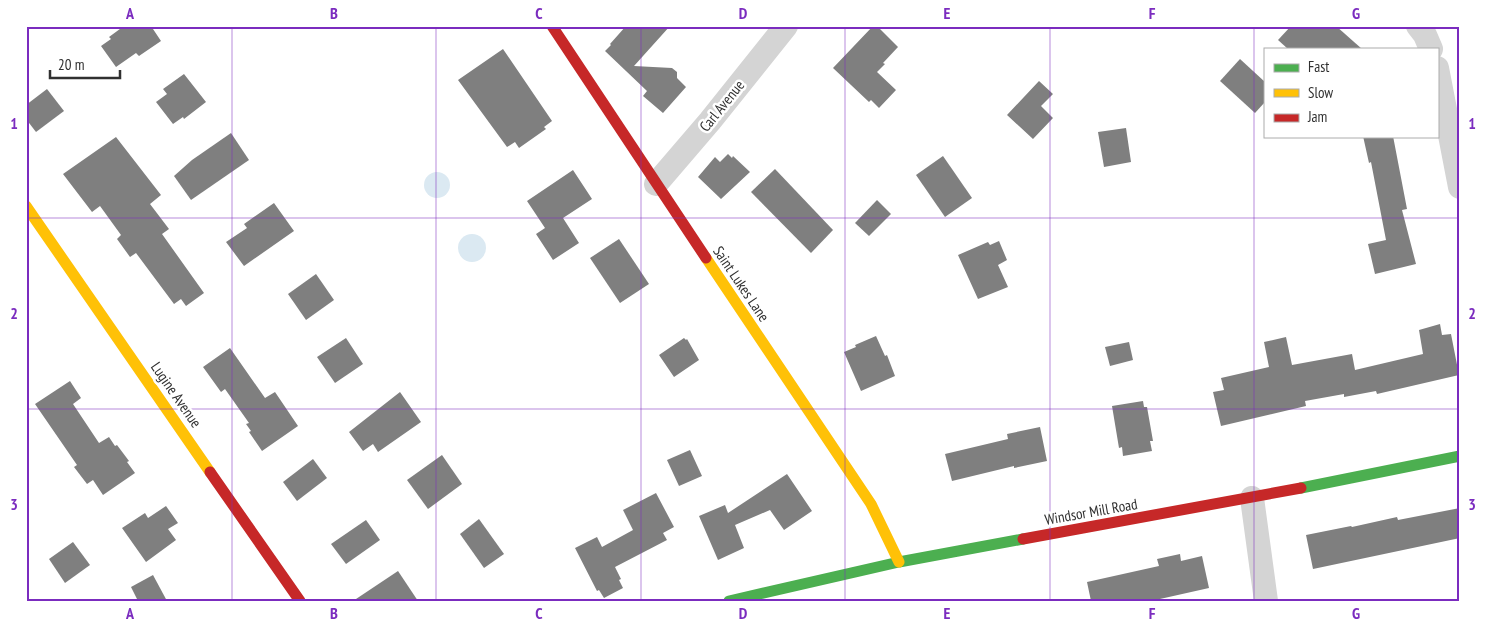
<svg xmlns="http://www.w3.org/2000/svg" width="1486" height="627" font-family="'PT Sans Narrow',sans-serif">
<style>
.water{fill:#dbe9f2}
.building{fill:#7f7f7f}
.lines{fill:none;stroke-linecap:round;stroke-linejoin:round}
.street{stroke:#d4d4d4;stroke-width:24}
.fast{stroke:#4caf50;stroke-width:11}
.slow{stroke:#ffc107;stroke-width:11}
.jam{stroke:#c62828;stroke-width:11}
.grid{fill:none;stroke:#7b2cbf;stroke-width:1;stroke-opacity:0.55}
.labels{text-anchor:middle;stroke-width:5;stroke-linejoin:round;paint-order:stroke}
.street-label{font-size:15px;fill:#303030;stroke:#fff}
.neatline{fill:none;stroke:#7b2cbf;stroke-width:2}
.grid-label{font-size:16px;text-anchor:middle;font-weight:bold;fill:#7b2cbf}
</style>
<rect width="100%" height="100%" fill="#fff"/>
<g class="water">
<circle cx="437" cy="185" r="13"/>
<circle cx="472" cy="248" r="14"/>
</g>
<g class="building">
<polygon points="124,26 151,26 161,41 139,56 136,53 116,67 101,46 111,39 109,37"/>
<polygon points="626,26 670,26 634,66 672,68 677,72 677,78 686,87 663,113 643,96 647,91 605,51 611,45 610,44"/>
<polygon points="873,26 877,26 898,47 883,63 885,64 877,72 896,90 879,108 871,100 869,102 833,68"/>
<polygon points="1291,26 1336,26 1362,49 1288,49 1278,40"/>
<polygon points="503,49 552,121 544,127 546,129 519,148 515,142 507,147 458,80"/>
<polygon points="1240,59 1265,82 1265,102 1255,113 1220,81"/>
<polygon points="184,74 206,102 184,119 183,117 173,124 156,102 167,94 163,89"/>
<polygon points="1039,81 1053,94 1041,106 1053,118 1033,139 1007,115"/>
<polygon points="47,89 64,111 36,132 26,119 26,105"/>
<polygon points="1126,128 1131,162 1104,167 1098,132"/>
<polygon points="231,133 249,160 191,200 174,176 192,160"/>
<polygon points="1363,136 1393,136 1407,209 1402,210 1416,264 1375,274 1368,244 1386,240 1371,162 1369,163"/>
<polygon points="116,137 161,195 150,204 169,229 162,234 204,293 186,306 181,299 174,304 136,253 130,257 117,239 121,235 100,206 92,212 63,174"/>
<polygon points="728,154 732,158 733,156 750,172 721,199 698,177 715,157 720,162"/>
<polygon points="943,156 972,198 945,217 916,175"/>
<polygon points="775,169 833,230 811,253 751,192"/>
<polygon points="573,170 592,199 563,218 579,243 553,260 536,234 545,228 527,201"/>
<polygon points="877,200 891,214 869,236 855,223"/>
<polygon points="274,203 294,231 244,266 226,242 247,228 244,224"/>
<polygon points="619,239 649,284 620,303 590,258"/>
<polygon points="999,241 1007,260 998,265 1008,287 978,299 958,255 988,242 990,245"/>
<polygon points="316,274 334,300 306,320 288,294"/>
<polygon points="1440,324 1442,335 1451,334 1459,375 1377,394 1376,391 1344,397 1344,394 1305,401 1306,406 1221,426 1213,392 1224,390 1221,378 1269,367 1264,342 1286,337 1292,365 1352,354 1355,370 1423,354 1419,330"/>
<polygon points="876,336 885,356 887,355 895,376 861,391 844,352 856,347 855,345"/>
<polygon points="346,338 363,364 335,383 317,357"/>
<polygon points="684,338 686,340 687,339 699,360 674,377 659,355"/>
<polygon points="1129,342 1133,360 1110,366 1105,347"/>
<polygon points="230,348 265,398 275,392 298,426 262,451 249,432 251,431 246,424 249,423 225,389 221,392 203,367"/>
<polygon points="70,381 81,398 73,404 99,443 109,437 115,446 117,445 129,461 127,462 135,473 103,495 93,480 87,484 74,467 77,465 35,404"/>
<polygon points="400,392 421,422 378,452 373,444 363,451 349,432"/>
<polygon points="1143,401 1144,407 1147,407 1153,441 1150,441 1152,451 1123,456 1122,447 1119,448 1112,406"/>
<polygon points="1040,427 1047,461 1014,468 1014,466 952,481 945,454 1008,439 1007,434"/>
<polygon points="690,450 702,476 679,486 667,460"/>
<polygon points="442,455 462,484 428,509 407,480"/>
<polygon points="313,459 327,478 297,501 283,482"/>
<polygon points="787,474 812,511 784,530 770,510 735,525 744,548 718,560 699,516 725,505 728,513"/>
<polygon points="656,493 674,527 663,533 667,540 615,567 621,579 619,580 623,588 604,598 599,590 597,591 575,548 597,537 602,547 633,530 623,510"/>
<polygon points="166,506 178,523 168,529 176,540 146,562 122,528 145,513 148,518"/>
<polygon points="1460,508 1460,538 1313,569 1306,535 1351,526 1352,527 1397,517 1398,520"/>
<polygon points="479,519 504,554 484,568 460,534"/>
<polygon points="366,520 380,540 346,564 331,544"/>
<polygon points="73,542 90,565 65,583 49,559"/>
<polygon points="1180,554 1181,561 1202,556 1209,588 1151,601 1091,601 1087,582 1159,566 1157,559"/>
<polygon points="398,571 418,601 353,601"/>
<polygon points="153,575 167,601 138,601 131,587"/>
</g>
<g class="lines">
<g class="street">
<polyline points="1418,26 1425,35 1431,49"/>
<polyline points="1437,68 1460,187"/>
<polyline points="656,184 710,121 786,26"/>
<polyline points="1252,498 1266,601"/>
</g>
<g class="fast">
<polyline points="1301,488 1460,456"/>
<polyline points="729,601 899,562 1023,539"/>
</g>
<g class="slow">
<polyline points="26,206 210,472"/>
<polyline points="706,258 871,504 899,562"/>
</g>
<g class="jam">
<polyline points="552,26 706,258"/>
<polyline points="210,472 300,601"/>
<polyline points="1023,539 1301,488"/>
</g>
</g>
<path class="grid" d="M232 26V601M436 26V601M641 26V601M845 26V601M1050 26V601M1254 26V601M26 218H1460M26 409H1460"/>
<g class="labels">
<g class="street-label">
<text transform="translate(722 106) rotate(-51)" y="5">Carl Avenue</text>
<text transform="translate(741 284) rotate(56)" y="5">Saint Lukes Lane</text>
<text transform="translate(176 395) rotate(55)" y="5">Lugine Avenue</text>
<text transform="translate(1091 512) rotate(-10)" y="5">Windsor Mill Road</text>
</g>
</g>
<rect width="1486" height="627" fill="none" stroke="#ffffff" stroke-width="55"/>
<rect x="1264" y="48" width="175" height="90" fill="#ffffff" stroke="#acacac"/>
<rect x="1274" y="64" width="25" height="8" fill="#4caf50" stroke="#acacac"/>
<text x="1308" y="72" font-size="15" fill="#303030">Fast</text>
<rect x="1274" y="89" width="25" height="8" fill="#ffc107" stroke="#acacac"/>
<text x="1308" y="98" font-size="15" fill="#303030">Slow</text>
<rect x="1274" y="114" width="25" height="8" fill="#c62828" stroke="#acacac"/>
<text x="1308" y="122" font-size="15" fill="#303030">Jam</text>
<path d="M50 70v8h70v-8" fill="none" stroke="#303030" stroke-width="2.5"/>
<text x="58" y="70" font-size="15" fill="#303030" stroke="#ffffff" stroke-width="4" paint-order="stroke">20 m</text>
<rect x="28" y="28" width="1430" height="572" class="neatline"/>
<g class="grid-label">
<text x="130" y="19">A</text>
<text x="334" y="19">B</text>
<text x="539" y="19">C</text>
<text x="743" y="19">D</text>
<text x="947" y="19">E</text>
<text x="1152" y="19">F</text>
<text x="1356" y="19">G</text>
<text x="14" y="129">1</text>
<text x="1472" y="129">1</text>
<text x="14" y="319">2</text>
<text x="1472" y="319">2</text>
<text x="14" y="510">3</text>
<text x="1472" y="510">3</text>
<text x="130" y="619">A</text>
<text x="334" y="619">B</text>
<text x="539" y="619">C</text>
<text x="743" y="619">D</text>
<text x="947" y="619">E</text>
<text x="1152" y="619">F</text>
<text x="1356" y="619">G</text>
</g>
</svg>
